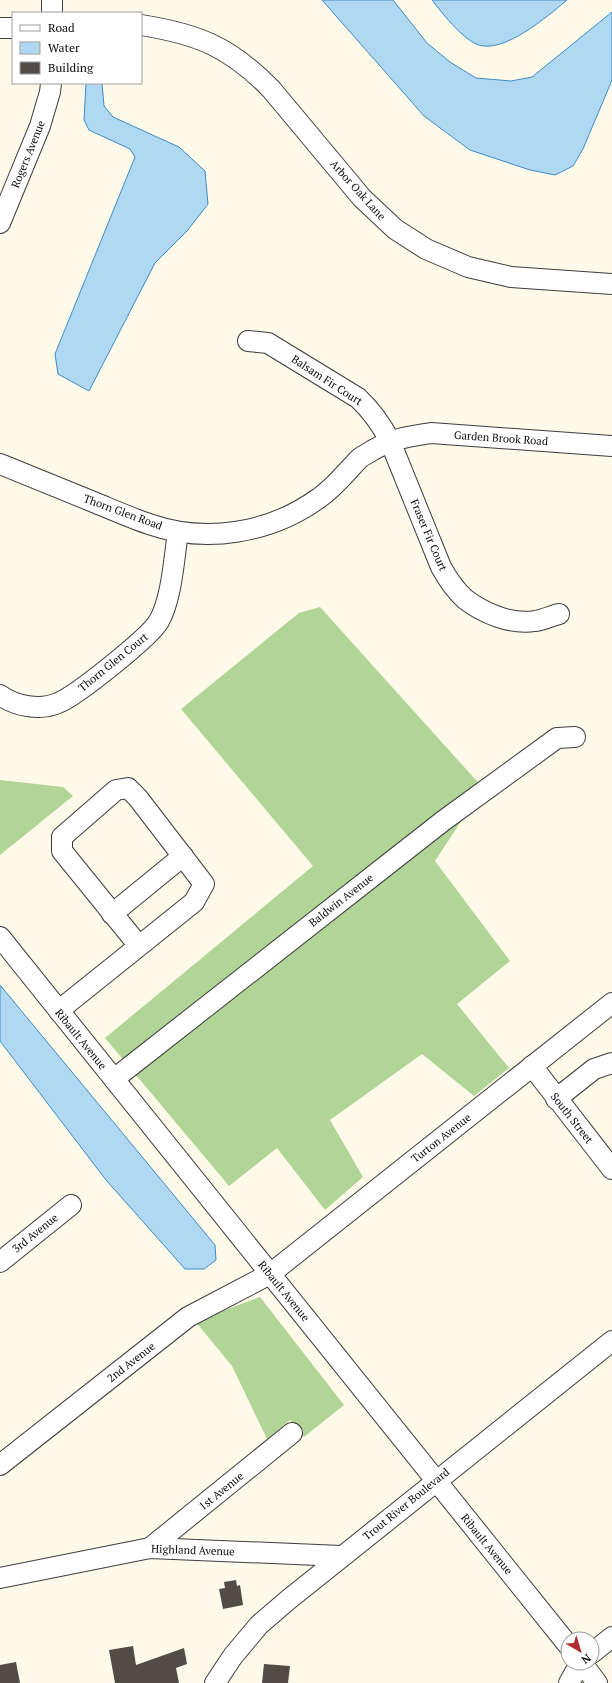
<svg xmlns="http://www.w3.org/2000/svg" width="612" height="1683" font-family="'PT Serif',serif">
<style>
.forest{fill:#b1d596}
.water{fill:#b1d8f2;stroke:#3c8cc4}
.building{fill:#524c47}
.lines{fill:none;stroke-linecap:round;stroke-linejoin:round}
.minor-casing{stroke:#3d3d3d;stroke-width:22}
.minor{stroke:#fff;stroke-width:20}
.labels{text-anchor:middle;stroke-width:4;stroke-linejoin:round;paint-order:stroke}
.street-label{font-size:11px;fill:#0a0a0a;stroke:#fff}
</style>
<rect width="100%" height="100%" fill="#fefae9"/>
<g class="forest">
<polygon points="320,607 483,788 435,861 510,961 457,1004 509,1068 474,1096 422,1054 330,1120 363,1177 325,1210 277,1148 229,1186 105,1038 313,866 181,709 299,613"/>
<polygon points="0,780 63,787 73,796 0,855"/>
<polygon points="260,1297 344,1405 304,1437 290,1420 267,1439 232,1366 195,1321"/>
</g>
<g class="water">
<polygon points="322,0 393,0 427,43 450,62 476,78 511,81 532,77 612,12 612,80 583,149 573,166 555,175 530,170 470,150 424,116"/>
<path d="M432 0H567C548 16 502 56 476 44 461 37 442 13 432 0Z"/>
<polygon points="86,83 102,83 104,106 113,117 179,147 205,171 208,204 187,231 155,263 89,391 58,374 55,354 135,157 130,149 89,130 84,120"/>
<polygon points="0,985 215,1245 216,1260 204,1269 185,1269 106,1180 0,1041"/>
</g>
<g class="building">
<polygon points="236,1580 237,1586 240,1585 243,1605 223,1609 219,1589 225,1588 224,1582"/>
<polygon points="133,1646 136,1665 184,1648 187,1664 176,1668 179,1683 115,1683 109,1650"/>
<polygon points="16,1662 20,1683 0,1683 0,1665"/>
<polygon points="264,1664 290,1666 288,1683 262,1683"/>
</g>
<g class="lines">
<defs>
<g id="minor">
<polyline points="52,0 52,13"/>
<path d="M141 25C198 34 230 47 271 89L362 198 395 229 426 249 468 267 511 277 612 284"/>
<polyline points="0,28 13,28"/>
<polyline points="0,223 40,126 50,92 51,83"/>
<path d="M248 341 268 343 358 398C372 411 381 424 390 441L441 567C447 578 455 590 465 599 483 613 511 625 535 621 543 620 551 616 559 614"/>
<path d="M0 464C32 477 64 490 96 503 113 510 131 518 149 524 206 544 271 533 319 498 335 487 346 472 360 458 364 455 369 453 373 450 395 438 407 437 431 433L612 446"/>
<path d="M0 695C15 706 40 711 58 703 76 696 150 637 159 621 172 598 174 558 178 532"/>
<polyline points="112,914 183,856"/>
<polyline points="0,937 568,1645"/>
<polyline points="59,1011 68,1003 194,902 204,884 138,798 128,788 116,790 62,837 62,851 139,946"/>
<polyline points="532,1066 612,1169"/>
<polyline points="114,1079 443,821 557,738 575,737"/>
<polyline points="556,1099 594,1069 612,1063"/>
<polyline points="0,1262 71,1205"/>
<polyline points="0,1465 188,1317 270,1274 612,1003"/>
<polyline points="150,1548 292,1433"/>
<polyline points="0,1578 150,1548 341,1556"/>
<polyline points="592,1653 612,1637"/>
<polyline points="582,1663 597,1683"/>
<polyline points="215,1683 233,1656 259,1625 288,1600 612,1341"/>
<polyline points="569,1683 580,1663"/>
</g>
</defs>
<use href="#minor" class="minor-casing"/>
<use href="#minor" class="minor"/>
</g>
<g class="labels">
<g class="street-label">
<text transform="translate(28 154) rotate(-68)" y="4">Rogers Avenue</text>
<text transform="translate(358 190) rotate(48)" y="4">Arbor Oak Lane</text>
<text transform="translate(327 380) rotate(33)" y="4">Balsam Fir Court</text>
<text transform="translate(501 438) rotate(4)" y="4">Garden Brook Road</text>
<text transform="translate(123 512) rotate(20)" y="4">Thorn Glen Road</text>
<text transform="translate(429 535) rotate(67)" y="4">Fraser Fir Court</text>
<text transform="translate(113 662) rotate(-39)" y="4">Thorn Glen Court</text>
<text transform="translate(341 900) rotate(-38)" y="4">Baldwin Avenue</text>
<text transform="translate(81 1039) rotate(51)" y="4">Ribault Avenue</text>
<text transform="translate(572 1118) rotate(52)" y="4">South Street</text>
<text transform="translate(441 1138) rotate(-38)" y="4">Turton Avenue</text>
<text transform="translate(35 1233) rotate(-39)" y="4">3rd Avenue</text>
<text transform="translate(284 1291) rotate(51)" y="4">Ribault Avenue</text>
<text transform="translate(131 1362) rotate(-38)" y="4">2nd Avenue</text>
<text transform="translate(221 1491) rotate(-39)" y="4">1st Avenue</text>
<text transform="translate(406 1504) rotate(-39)" y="4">Trout River Boulevard</text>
<text transform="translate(487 1544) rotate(51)" y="4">Ribault Avenue</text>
<text transform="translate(193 1550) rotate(2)" y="4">Highland Avenue</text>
</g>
</g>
<rect x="12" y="12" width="130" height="72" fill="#ffffff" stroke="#9d9d9d"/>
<rect x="20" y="25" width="20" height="6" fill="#ffffff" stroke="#9d9d9d"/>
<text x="48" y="32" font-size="12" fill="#0a0a0a">Road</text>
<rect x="20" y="42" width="20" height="12" fill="#b1d8f2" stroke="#9d9d9d"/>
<text x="48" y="52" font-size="12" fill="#0a0a0a">Water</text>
<rect x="20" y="62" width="20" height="12" fill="#524c47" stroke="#9d9d9d"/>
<text x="48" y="72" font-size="12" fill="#0a0a0a">Building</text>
<g transform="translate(580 1651) rotate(142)"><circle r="19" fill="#ffffff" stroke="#9d9d9d"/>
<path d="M0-3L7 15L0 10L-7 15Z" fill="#b12c30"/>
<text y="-6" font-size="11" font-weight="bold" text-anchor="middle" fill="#0a0a0a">N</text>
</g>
</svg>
